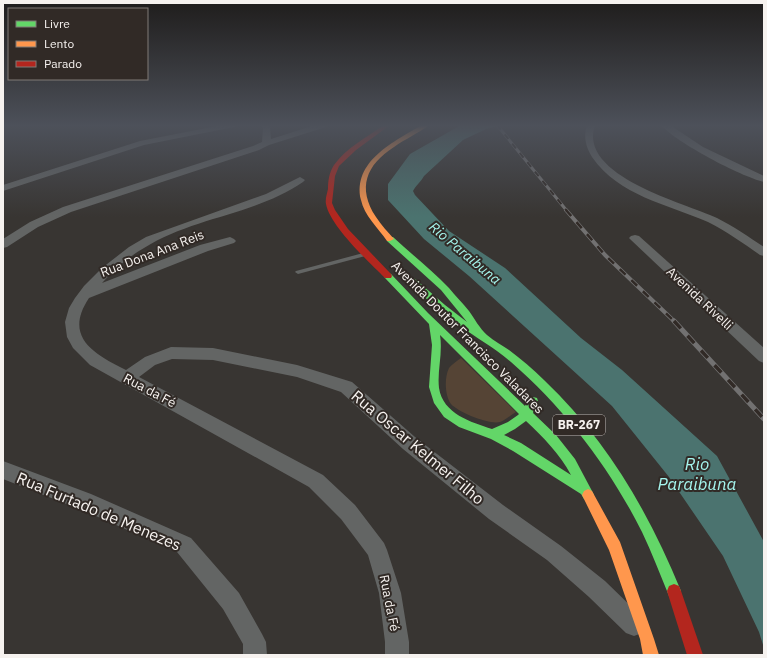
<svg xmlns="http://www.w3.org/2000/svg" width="767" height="658" font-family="'IBM Plex Sans',sans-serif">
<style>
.green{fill:#554435}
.water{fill:#4b736f}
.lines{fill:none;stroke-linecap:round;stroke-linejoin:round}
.lane{fill:#636564;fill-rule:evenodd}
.street{fill:#636564;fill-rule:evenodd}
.fast{fill:#63d668;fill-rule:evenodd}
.slow{fill:#ff974d;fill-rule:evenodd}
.jam{fill:#b3261e;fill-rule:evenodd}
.rail-far2-casing{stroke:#727171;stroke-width:3}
.rail-far1-casing{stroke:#727171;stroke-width:4}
.rail-casing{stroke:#727171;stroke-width:5}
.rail-far2{stroke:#312a26;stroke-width:2;stroke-dasharray:6;stroke-linecap:butt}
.rail-far1{stroke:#312a26;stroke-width:2.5;stroke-dasharray:8;stroke-linecap:butt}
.rail{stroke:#312a26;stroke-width:3.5;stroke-dasharray:10;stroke-linecap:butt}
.labels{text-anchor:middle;stroke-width:4;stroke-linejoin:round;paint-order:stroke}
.shield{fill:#312a26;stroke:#bbb6b3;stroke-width:1}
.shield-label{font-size:12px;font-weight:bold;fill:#f6f2ef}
.street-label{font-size:13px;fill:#f6f2ef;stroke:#312a26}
.water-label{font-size:14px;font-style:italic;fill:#a5f5ed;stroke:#312a26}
.near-street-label{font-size:16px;fill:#f6f2ef;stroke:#312a26}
.near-water-label{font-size:17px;font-style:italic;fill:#a5f5ed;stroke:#312a26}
</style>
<rect width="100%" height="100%" fill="#383532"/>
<path class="green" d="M461 358 516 412C511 415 505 420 500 422 489 425 458 412 451 404 445 396 444 378 449 368 452 364 457 361 461 358Z"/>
<path class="water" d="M461 125H501L486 129 463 140 424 176C421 182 416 185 413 191L415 195 449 231 505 268 581 338 622 370 717 456 764 542V648L759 632 723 556 669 477 612 406 469 276 424 239 388 200V184L410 154Z"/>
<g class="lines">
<polygon class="lane" points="367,252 370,254 369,255 298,274 295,272 296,271"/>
<g class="street">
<polygon points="222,125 238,125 234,127 144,145 3,191 3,185 140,141"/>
<polygon points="260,125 270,126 271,139 315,125 327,125 326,127 269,145 259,150 71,212 38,227 7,247 3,248 3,239 30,222 63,207 253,146 262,142 263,128"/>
<path d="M587 125H595C577 176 685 203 717 218 733 226 749 237 764 247V256L760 255C743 243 726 231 708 222 667 204 619 196 592 157 586 147 583 137 587 125Z"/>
<path d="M661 125H670L703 147 764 176V182C740 176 677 143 661 125Z"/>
<path d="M300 177 305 180 303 182C255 215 193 217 144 248 128 257 114 270 102 283L200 245 230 237 234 239 236 241 234 243 208 251 89 298C63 337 94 354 126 370L145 357 171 347 213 348 297 365 352 382 415 437 503 505 561 546 605 581 642 617 645 625 642 633 634 636 626 633 589 597 547 560 489 519 403 449 341 392 297 377 213 360 172 359 155 365 139 377 323 475 355 505 384 543 387 550 401 593 409 642V655H385V642L379 593 368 555 341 519 309 487 90 365 73 348 67 337 65 322 69 308 75 298 84 286 102 268 129 247 146 237 266 194Z"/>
<polygon points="635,235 639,236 764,348 764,363 759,361 631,240 629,238 631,236"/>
<polygon points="3,461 91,494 191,538 239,593 262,634 266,642 267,655 243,655 243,644 223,609 177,552 87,512 3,479"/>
</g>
<g class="fast">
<path d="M387 237H393C411 254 432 270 449 288 455 296 463 303 469 311 474 318 480 329 487 335 494 341 502 345 509 350 521 359 533 369 544 380 607 440 648 511 681 591L679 596 674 598 669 596C660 574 652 553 642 532 610 468 565 409 511 362 495 348 476 338 459 325 441 312 424 297 408 282L407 280 408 278H414L445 305 467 322 441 290 387 241Z"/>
<path d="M388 273 391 274 428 313 525 406 529 398 533 397 537 398 538 401 533 413 556 435 575 459 592 491 594 495 592 499 588 501 584 499 581 494 513 451 491 439 459 427 444 417 434 403 429 387 432 345 429 324 385 278 384 276 385 274ZM440 335 519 414 518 415 508 422 492 429C471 422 443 414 439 388 437 371 443 353 440 335ZM526 421C543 437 560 454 571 475L521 443 504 435 515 429Z"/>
</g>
<g class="slow">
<path d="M422 125H429C419 133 405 139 394 147 366 165 357 188 376 217 381 225 388 232 394 239L390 241H387C378 228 364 215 361 200 352 161 395 141 422 125Z"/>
<polygon points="588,489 592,491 620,542 654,639 659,655 643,655 640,639 609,550 582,495 584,491"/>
</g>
<g class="jam">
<path d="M384 125H390L356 150 339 166 335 176 332 203 335 210 348 229 391 274 392 276 391 278H385C369 262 330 226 326 204 325 199 327 194 328 189 328 181 329 173 334 165 346 148 367 137 384 125Z"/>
<polygon points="674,584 679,586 681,591 703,655 687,655 667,591 669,586"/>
</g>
<defs>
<polyline id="rail-far2" points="497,125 567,211"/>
<polyline id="rail-far1" points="566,210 605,255 675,322"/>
<polyline id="rail" points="674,321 764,419"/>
</defs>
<use href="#rail-far2" class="rail-far2-casing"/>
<use href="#rail-far1" class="rail-far1-casing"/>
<use href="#rail" class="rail-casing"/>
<use href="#rail-far2" class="rail-far2"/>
<use href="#rail-far1" class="rail-far1"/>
<use href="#rail" class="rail"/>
</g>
<linearGradient id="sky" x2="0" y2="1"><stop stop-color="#1f1d1c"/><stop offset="0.58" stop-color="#4d515a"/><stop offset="1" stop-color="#4d515a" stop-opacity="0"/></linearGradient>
<rect width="767" height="217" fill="url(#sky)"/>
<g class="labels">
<rect class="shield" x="553" y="415" width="52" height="20" rx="3"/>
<g class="shield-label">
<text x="579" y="429">BR-267</text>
</g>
<g class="street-label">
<text transform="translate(152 253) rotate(-21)" y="5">Rua Dona Ana Reis</text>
<text transform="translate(700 298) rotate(43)" y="5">Avenida Rivelli</text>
<text transform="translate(468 337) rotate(45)" y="5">Avenida Doutor Francisco Valadares</text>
<text transform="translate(150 390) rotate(28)" y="5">Rua da Fé</text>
<text transform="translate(390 603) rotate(79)" y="5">Rua da Fé</text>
</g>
<g class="water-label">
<text transform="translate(465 253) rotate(40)" y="5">Rio Paraibuna</text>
</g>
<g class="near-street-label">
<text transform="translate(418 447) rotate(40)" y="6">Rua Oscar Kelmer Filho</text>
<text transform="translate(99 511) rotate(23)" y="6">Rua Furtado de Menezes</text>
</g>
<g class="near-water-label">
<text x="697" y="470">Rio<tspan x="697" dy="20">Paraibuna</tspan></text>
</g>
</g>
<rect width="767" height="658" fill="none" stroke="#f6f2ef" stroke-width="8"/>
<rect x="8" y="8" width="140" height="72" fill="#312a26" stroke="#807a76"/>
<rect x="16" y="21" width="20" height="6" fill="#63d668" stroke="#807a76"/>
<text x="44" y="28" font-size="12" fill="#f6f2ef">Livre</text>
<rect x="16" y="41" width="20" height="6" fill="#ff974d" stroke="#807a76"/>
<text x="44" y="48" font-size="12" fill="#f6f2ef">Lento</text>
<rect x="16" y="61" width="20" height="6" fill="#b3261e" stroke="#807a76"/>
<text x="44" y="68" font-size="12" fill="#f6f2ef">Parado</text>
</svg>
